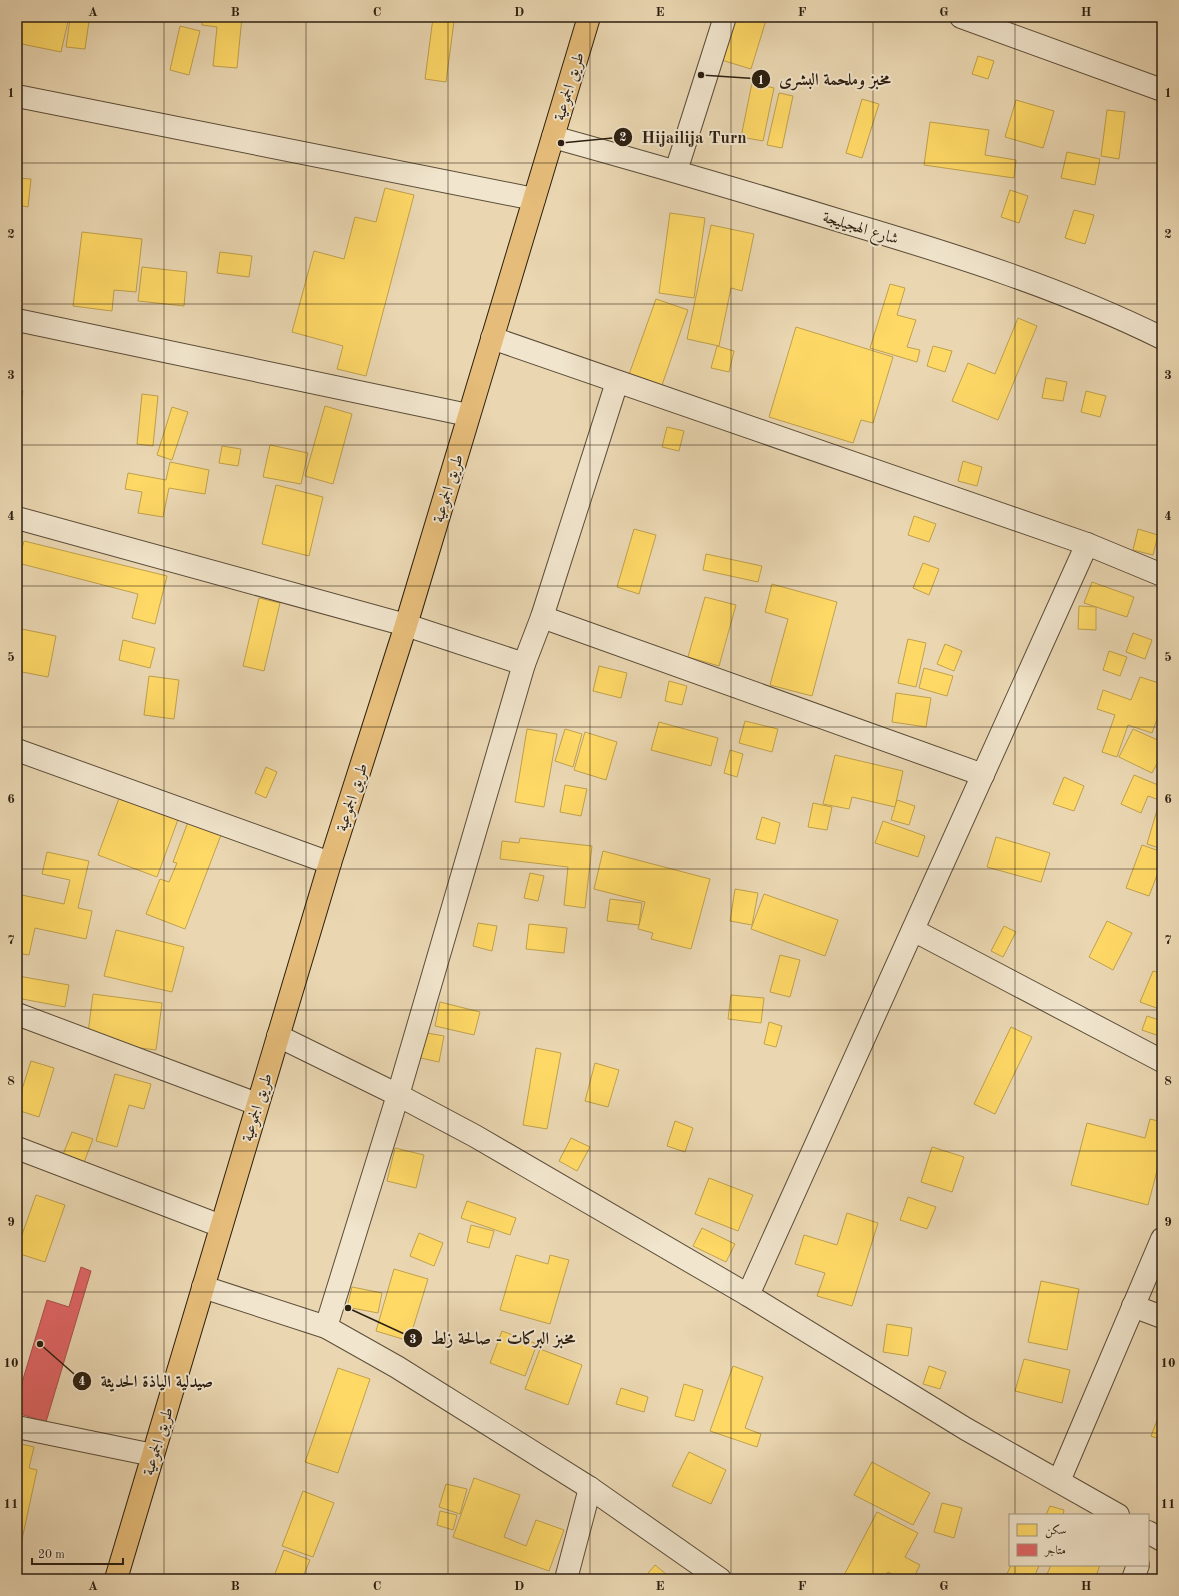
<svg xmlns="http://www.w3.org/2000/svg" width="1179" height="1596" font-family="'Old Standard TT',Amiri,serif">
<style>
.homes{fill:#ffd966;stroke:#c0a14c}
.shops{fill:#e06666;stroke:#aa514c}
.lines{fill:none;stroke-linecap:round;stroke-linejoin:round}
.minor-casing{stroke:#5c4d38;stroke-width:24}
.major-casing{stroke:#2c1f10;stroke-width:24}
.minor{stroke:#f1e5cd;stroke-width:22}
.major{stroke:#e5bc79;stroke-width:22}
.grid{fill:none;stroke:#2c1f10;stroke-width:1;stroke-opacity:0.55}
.labels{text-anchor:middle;stroke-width:4;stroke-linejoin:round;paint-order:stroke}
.street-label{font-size:16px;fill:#2c1f10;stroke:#f1e5cd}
.leader{fill:none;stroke:#2c1f10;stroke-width:1.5}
.callout-dot{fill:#2c1f10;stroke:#f1e5cd;stroke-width:1.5}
.mark-label{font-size:12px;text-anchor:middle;font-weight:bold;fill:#fff}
.callout-label{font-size:17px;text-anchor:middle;font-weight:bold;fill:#2c1f10;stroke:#f1e5cd;stroke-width:4;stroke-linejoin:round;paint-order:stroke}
.neatline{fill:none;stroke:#2c1f10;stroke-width:1.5}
.grid-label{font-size:13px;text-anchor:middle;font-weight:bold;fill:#2c1f10}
</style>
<rect width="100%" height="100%" fill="#ead7b2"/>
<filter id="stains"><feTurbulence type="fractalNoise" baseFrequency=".005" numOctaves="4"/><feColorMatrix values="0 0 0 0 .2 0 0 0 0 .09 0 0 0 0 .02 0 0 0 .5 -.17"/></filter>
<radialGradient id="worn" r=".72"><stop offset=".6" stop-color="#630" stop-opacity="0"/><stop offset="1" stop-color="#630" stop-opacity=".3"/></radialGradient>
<g class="homes">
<polygon points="17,17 69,17 61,52 17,43"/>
<polygon points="203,17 242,17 237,68 213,66 217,27 202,25"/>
<polygon points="731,17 767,17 751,69 718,59"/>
<polygon points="433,18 454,21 446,82 425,79"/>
<polygon points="70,19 89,21 85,49 66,47"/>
<polygon points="180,26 200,31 189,75 170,70"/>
<polygon points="978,56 994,61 988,79 972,74"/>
<polygon points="752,83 774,88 763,141 741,137"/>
<polygon points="779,93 793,96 782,148 767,145"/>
<polygon points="862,99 879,104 862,158 846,153"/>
<polygon points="1016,100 1054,111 1043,148 1005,137"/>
<polygon points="1107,110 1125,112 1119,159 1101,156"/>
<polygon points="930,122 989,130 985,155 1016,160 1014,178 924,165"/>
<polygon points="1067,152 1100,159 1095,185 1061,178"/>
<polygon points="17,178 31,179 28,207 17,205"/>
<polygon points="385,188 414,195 366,376 337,369 343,346 292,332 314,251 344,259 355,217 376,222"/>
<polygon points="1010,190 1028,196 1019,223 1001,217"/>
<polygon points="1074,210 1094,215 1085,244 1065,238"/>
<polygon points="670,213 705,218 694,298 659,293"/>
<polygon points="711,225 754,234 742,291 731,288 719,346 687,339"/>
<polygon points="82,232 142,239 136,292 114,290 112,311 73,306"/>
<polygon points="220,252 252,256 249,277 217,273"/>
<polygon points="142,267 187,272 184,306 138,301"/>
<polygon points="890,284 905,288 897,315 916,320 907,347 920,350 917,362 870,348"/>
<polygon points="656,299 688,310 660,391 627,380"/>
<polygon points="1018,318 1037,326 998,420 952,401 968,363 995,374"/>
<polygon points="796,327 893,357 873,423 861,420 853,443 769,417"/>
<polygon points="717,346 734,351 729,372 711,368"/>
<polygon points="933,346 952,351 945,372 927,366"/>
<polygon points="1046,378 1067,382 1063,401 1042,398"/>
<polygon points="17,390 23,391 19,413 17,413"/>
<polygon points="1086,391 1106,396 1100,417 1081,412"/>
<polygon points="142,394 158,396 153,446 137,444"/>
<polygon points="325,406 352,414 333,484 305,476"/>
<polygon points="172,407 188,412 172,460 157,455"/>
<polygon points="667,427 684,431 679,451 662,447"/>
<polygon points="270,445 308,453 301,484 263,477"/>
<polygon points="222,446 241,449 238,466 219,463"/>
<polygon points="963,461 982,467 977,486 958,481"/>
<polygon points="170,462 209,470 205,494 169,488 163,517 138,513 142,492 125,489 128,473 166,480"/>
<polygon points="276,485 323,497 309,556 262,544"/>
<polygon points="914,516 936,524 929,542 908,535"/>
<polygon points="634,529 656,535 639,594 617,587"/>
<polygon points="1138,529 1158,535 1153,555 1133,550"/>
<polygon points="24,541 167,576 155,624 132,618 138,594 18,563"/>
<polygon points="706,554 762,566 758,582 703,570"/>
<polygon points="923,563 939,569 929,595 913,588"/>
<polygon points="1092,582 1134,597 1127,617 1084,603"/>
<polygon points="772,584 837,602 812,696 770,685 788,619 765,612"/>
<polygon points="705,597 736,605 719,666 688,657"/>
<polygon points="259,598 280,603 264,671 243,666"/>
<polygon points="1079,606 1096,607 1096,630 1078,629"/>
<polygon points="17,628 56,636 48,677 17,671"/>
<polygon points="1133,633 1152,640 1145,659 1126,652"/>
<polygon points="908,639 926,643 916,687 898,683"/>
<polygon points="123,640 155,648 150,668 119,660"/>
<polygon points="945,644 962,651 954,671 937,664"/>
<polygon points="1109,651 1127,657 1120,676 1103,670"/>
<polygon points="599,666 627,673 621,698 593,691"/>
<polygon points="924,668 953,676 947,696 919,688"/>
<polygon points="149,676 179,680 174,719 144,715"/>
<polygon points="1140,677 1162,684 1162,705 1152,733 1128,725 1117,757 1102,752 1115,715 1097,709 1103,690 1131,700"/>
<polygon points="669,681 687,686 682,705 665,701"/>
<polygon points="896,693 931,698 926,727 892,722"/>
<polygon points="745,721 778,729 772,752 739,743"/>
<polygon points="659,722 718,738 711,766 651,750"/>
<polygon points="527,729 557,734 544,807 515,802"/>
<polygon points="565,729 582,734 573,767 555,761"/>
<polygon points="1133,729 1162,742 1162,754 1152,773 1119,757"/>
<polygon points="585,732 617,742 606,780 574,770"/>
<polygon points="730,750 743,754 737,777 724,773"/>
<polygon points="835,755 903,771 895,807 852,797 849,809 823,804"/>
<polygon points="266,767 277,772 266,798 255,793"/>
<polygon points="1134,775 1158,785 1162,776 1162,801 1148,796 1141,813 1121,804"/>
<polygon points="1064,777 1084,786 1074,811 1053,804"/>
<polygon points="565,785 587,789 581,816 560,812"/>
<polygon points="121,793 180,814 157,877 98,855"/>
<polygon points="897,800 915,806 909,825 891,820"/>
<polygon points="813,803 832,807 827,830 808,827"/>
<polygon points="1157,810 1162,811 1162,849 1147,844"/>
<polygon points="762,817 780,823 775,844 756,839"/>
<polygon points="883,821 925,836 918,857 875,843"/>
<polygon points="188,822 221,835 185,929 146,914 160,879 169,882 177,863 173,862"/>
<polygon points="996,837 1050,853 1041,882 987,867"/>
<polygon points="520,838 592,846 585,908 564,905 568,867 500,859 502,841 519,843"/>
<polygon points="1142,845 1162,852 1162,862 1149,896 1126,888"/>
<polygon points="603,851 710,879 691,949 651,939 653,933 638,929 645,902 594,889"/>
<polygon points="47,852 89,861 78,908 92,911 86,939 35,928 29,955 17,953 17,894 64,904 70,880 42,874"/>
<polygon points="530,873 544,876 538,901 524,898"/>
<polygon points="735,889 758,893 752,925 730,921"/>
<polygon points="764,894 838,920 825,956 751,929"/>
<polygon points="610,899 642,903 639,925 607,921"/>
<polygon points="1107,921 1132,933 1113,970 1089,957"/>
<polygon points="478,923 497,926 492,951 473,946"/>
<polygon points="529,924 567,928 564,953 526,949"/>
<polygon points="1004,926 1016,932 1003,957 991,951"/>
<polygon points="116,930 184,947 172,992 104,976"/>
<polygon points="780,955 800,960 790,997 770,992"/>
<polygon points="1153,971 1162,974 1162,1010 1140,1002"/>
<polygon points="18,976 69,985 65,1007 17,998"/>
<polygon points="93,994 162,1003 156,1050 87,1041"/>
<polygon points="731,995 764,998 761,1023 728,1019"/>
<polygon points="440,1002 480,1012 474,1035 435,1026"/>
<polygon points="1147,1016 1162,1021 1162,1037 1142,1030"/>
<polygon points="769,1022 782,1026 776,1047 764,1044"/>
<polygon points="1011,1027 1032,1037 995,1114 974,1104"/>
<polygon points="421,1032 444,1036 439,1062 416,1057"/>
<polygon points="536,1048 561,1053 547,1129 523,1125"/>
<polygon points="31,1061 54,1068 39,1117 17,1110 17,1105"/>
<polygon points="595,1063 619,1070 608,1107 585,1101"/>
<polygon points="115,1074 151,1084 144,1109 129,1105 117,1147 96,1141"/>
<polygon points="1150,1119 1162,1122 1162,1152 1148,1205 1071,1185 1087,1123 1145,1138"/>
<polygon points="675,1121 693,1128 685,1152 667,1146"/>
<polygon points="72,1132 93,1139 81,1170 60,1162"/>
<polygon points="571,1138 590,1147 577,1171 559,1161"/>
<polygon points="932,1147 964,1157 952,1192 921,1182"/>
<polygon points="395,1148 424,1155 416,1188 387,1181"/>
<polygon points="709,1178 753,1195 738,1231 695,1214"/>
<polygon points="36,1195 65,1205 45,1262 17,1253 17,1249"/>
<polygon points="908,1197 936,1207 927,1229 900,1220"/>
<polygon points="467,1201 516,1218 510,1235 461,1218"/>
<polygon points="847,1213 878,1223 852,1306 817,1296 825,1273 795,1264 804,1235 837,1245"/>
<polygon points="471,1225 494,1231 489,1248 467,1242"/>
<polygon points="702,1228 735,1244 726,1262 693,1246"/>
<polygon points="419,1233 443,1243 434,1266 410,1256"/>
<polygon points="516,1255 548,1264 550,1255 569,1260 550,1324 500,1310"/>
<polygon points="394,1269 428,1279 409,1341 376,1331"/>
<polygon points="1041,1281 1079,1289 1067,1350 1028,1342"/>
<polygon points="352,1287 382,1293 378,1313 347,1307"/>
<polygon points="887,1324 912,1328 908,1356 883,1352"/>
<polygon points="502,1331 537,1344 525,1376 490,1363"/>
<polygon points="540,1349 582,1365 568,1405 525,1389"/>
<polygon points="1024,1359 1070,1370 1062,1403 1015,1391"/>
<polygon points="733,1366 763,1377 745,1428 761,1434 757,1447 710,1431"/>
<polygon points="929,1366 946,1372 940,1389 923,1384"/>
<polygon points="338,1368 370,1379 338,1473 305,1462"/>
<polygon points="684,1384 703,1390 694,1421 675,1416"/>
<polygon points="621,1388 648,1397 644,1412 616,1404"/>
<polygon points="1158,1418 1162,1420 1162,1440 1151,1436"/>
<polygon points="17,1443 34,1447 29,1468 37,1470 18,1558"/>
<polygon points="689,1452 726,1470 711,1504 672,1486"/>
<polygon points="872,1462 930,1493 913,1525 854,1495"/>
<polygon points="474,1478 520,1495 504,1537 526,1546 536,1520 564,1530 549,1571 453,1537"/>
<polygon points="446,1484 467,1489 460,1514 439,1507"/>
<polygon points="303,1491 334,1503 313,1557 282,1546"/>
<polygon points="942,1503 962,1508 954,1538 934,1532"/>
<polygon points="1050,1506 1064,1510 1063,1515 1046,1515"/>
<polygon points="440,1511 457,1515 453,1530 437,1525"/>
<polygon points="877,1512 918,1533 905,1557 920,1565 913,1579 902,1579 888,1572 884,1579 842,1579"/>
<polygon points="284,1550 310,1560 302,1579 273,1579"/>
<polygon points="655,1565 672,1579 643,1579"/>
<polygon points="1011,1565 1036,1565 1039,1566 1033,1579 1018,1579 1007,1574"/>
<polygon points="1051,1565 1100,1565 1095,1579 1045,1579"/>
<polygon points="335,1574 348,1579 333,1579"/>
</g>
<polygon class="shops" points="81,1267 91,1271 46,1422 17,1413 17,1399 47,1300 69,1307"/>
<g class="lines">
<defs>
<g id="minor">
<polyline points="961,17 1162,90"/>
<polyline points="17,96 534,199"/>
<path d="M553 137C650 164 747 192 844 222 952 254 1061 288 1162 338"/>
<polyline points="676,171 725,17"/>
<polyline points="17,320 468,415"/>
<polyline points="492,338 1087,544 1162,575"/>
<polyline points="17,518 406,625 524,664"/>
<polyline points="542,617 983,775"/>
<polyline points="17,750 330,863"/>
<polyline points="913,930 1162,1061"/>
<polyline points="17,1014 257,1104"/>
<polyline points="278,1036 398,1095 475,1136 748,1295 966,1429 1118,1515"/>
<polyline points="17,1148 221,1226"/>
<polyline points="203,1287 326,1327 397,1367 590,1488 720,1579"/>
<polyline points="748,1295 1087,544"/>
<polyline points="1133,1306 1162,1317"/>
<polyline points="326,1327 398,1095 524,664 542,617 617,382"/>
<polyline points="17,1427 153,1455"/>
<polyline points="1059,1481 1162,1239"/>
<polyline points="1148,1532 1162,1540"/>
<polyline points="566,1579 590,1488"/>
<polyline points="1133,1579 1138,1565"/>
</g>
<polyline id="major" points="116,1579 330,863 406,625 589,17"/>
</defs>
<use href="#minor" class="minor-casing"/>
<use href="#major" class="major-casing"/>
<use href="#minor" class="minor"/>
<use href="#major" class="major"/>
</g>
<path class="grid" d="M164 17V1579M306 17V1579M448 17V1579M590 17V1579M731 17V1579M873 17V1579M1015 17V1515M17 163H1162M17 304H1162M17 445H1162M17 586H1162M17 727H1162M17 869H1162M17 1010H1162M17 1151H1162M17 1292H1162M17 1433H1162M1015 1565V1579"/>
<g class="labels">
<g class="street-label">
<text transform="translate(568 86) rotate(-73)" y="6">طريق الجموعية</text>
<text transform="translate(861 227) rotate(17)" y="6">شارع الهجيليجة</text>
<text transform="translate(447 488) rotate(-73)" y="6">طريق الجموعية</text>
<text transform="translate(351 797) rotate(-72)" y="6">طريق الجموعية</text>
<text transform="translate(256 1107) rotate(-73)" y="6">طريق الجموعية</text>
<text transform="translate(157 1441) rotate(-73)" y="6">طريق الجموعية</text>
</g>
</g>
<path class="leader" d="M701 75L761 79M561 143L623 137M348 1308L413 1338M40 1344L82 1381"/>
<g class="callout-dot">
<circle cx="701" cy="75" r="4"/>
<circle cx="561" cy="143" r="4"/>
<circle cx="348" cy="1308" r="4"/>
<circle cx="40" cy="1344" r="4"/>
<circle cx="761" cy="79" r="10"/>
<circle cx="623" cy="137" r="10"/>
<circle cx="413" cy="1338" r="10"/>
<circle cx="82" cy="1381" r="10"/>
</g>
<g class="mark-label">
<text x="761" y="84">1</text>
<text x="623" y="141">2</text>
<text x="413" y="1343">3</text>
<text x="82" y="1385">4</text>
</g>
<g class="callout-label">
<text x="835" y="85">مخبز وملحمة البشرى</text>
<text x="694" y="143">Hijailija Turn</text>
<text x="503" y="1344">مخبز البركات - صالحة زلط</text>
<text x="157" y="1387">صيدلية الياذة الحديثة</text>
</g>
<rect width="1179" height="1596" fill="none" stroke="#ead7b2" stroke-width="44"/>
<rect x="1009" y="1514" width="140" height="52" fill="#f1e5cd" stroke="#a29681"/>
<rect x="1017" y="1524" width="20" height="12" fill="#ffd966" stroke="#a29681"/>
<text x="1045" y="1534" font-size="12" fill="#2c1f10">سكن</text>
<rect x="1017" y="1544" width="20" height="12" fill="#e06666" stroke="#a29681"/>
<text x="1045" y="1554" font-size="12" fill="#2c1f10">متاجر</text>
<path d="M32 1558v6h91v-6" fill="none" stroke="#2c1f10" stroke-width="2"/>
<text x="38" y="1558" font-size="12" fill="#2c1f10" stroke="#f1e5cd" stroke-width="3" paint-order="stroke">20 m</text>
<rect x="22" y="22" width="1135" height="1552" class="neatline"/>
<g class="grid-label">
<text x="93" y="16">A</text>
<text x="235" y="16">B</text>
<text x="377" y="16">C</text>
<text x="519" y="16">D</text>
<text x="660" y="16">E</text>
<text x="802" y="16">F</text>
<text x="944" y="16">G</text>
<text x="1086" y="16">H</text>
<text x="11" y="97">1</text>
<text x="1168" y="97">1</text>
<text x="11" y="238">2</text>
<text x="1168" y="238">2</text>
<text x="11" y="379">3</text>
<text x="1168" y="379">3</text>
<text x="11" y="520">4</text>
<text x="1168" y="520">4</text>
<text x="11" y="661">5</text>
<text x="1168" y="661">5</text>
<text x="11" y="803">6</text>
<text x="1168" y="803">6</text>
<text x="11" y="944">7</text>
<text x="1168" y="944">7</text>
<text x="11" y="1085">8</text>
<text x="1168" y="1085">8</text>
<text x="11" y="1226">9</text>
<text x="1168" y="1226">9</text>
<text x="11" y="1367">10</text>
<text x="1168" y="1367">10</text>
<text x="11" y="1508">11</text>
<text x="1168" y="1508">11</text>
<text x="93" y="1590">A</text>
<text x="235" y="1590">B</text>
<text x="377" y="1590">C</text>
<text x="519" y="1590">D</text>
<text x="660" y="1590">E</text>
<text x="802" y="1590">F</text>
<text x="944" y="1590">G</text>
<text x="1086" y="1590">H</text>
</g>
<rect width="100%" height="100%" filter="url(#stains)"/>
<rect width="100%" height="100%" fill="url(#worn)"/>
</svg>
